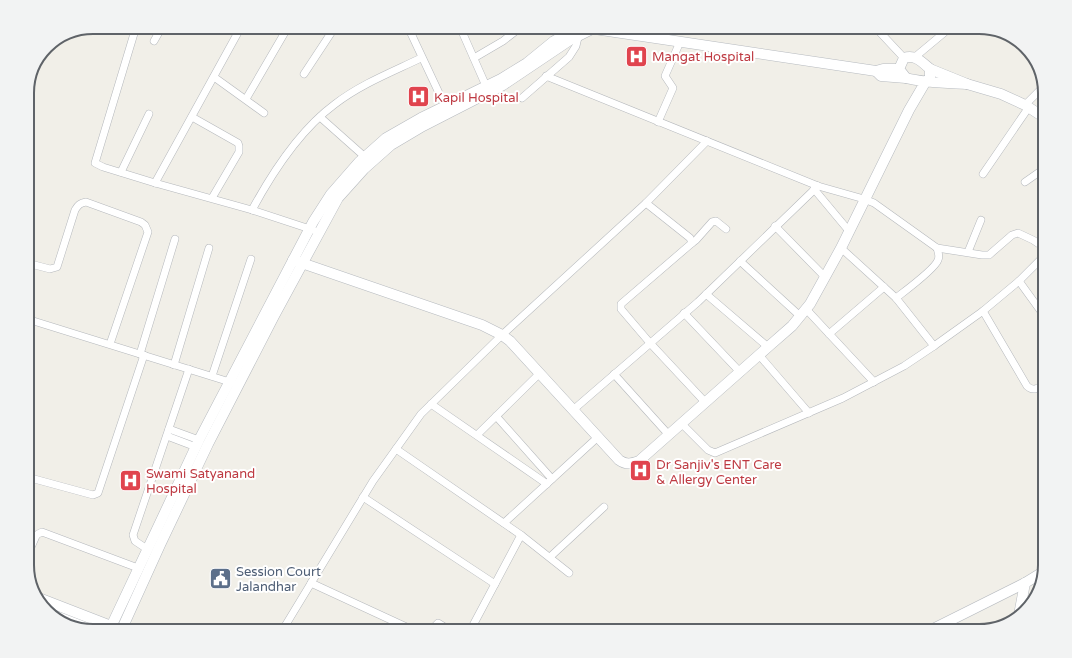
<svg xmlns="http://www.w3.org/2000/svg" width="1072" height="658" font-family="'Varela Round',sans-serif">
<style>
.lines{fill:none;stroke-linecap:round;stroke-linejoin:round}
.street-casing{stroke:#b5b8bc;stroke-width:8}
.secondary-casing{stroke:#b6babf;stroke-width:11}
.street{stroke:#fff;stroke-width:7}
.secondary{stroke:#fff;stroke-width:10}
.labels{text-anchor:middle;stroke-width:4;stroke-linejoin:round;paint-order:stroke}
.health-label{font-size:13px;fill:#be3a42;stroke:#fff;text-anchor:start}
.service-label{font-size:13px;fill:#4e5e75;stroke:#fff;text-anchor:start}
.rim{fill:none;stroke:#5f6368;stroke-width:2}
</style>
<rect width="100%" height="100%" fill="#f1efe8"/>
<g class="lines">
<defs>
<g id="street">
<polyline points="136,27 95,163 103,167 155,183 252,210 313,230"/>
<polyline points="408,27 447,110"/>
<polyline points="460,27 486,86"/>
<polyline points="875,27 904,58"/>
<polyline points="154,41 162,27"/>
<polyline points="915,57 951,27"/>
<polyline points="474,58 503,41 521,27"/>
<polyline points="304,74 335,27"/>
<path d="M546 76 818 186 864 199 874 203 937 248C938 252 940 256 938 260 935 269 905 291 896 298"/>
<polyline points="214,77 264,113"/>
<polyline points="522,98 569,57 576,46 579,33"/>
<polyline points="246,99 288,27"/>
<polyline points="1025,105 1044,86"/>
<polyline points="192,117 238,143 239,146 239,152 212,198"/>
<polyline points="320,117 365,157"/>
<polyline points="658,122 673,88 665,76 680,42"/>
<polyline points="121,172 149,114"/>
<polyline points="983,174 1029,107"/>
<polyline points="1025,182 1045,168"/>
<polyline points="155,183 241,27"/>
<polyline points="814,189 849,231"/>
<polyline points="646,203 690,238 692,243 621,304 621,309 650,343 705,402"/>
<path d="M252 210C272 173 301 129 335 104 361 84 392 72 421 58"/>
<polyline points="775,226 825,277"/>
<polyline points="692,243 696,240 712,222 716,221 726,229"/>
<polyline points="841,248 896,298 934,346"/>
<polyline points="937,248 982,255 989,255 1012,235 1018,233 1033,240 1045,248"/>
<polyline points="968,252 981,220"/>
<polyline points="740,261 800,316"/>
<path d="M27 263 50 269 57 267 75 210C78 205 80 203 86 202L141 222 145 225 148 232 110 344"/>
<polyline points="1019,281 1045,317"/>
<polyline points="706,294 768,347"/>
<polyline points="806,309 874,382"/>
<path d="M983 311 1027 386C1033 392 1039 388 1045 384"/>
<polyline points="684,313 740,372"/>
<polyline points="27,319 233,383"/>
<polyline points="829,334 884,287"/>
<polyline points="140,354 175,239"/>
<polyline points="759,355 809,413"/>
<polyline points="174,365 209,248"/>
<polyline points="614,374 668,434"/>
<polyline points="212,376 251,259"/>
<polyline points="431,404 547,484"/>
<polyline points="573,410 698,302 818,186"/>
<polyline points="496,416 552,479"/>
<polyline points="681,423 708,450 715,453 843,398 904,366 934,346 983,311 1019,281 1045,255"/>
<polyline points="169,429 199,440"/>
<polyline points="477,435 540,373"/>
<polyline points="167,436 196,447"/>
<polyline points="396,449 521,535 569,573"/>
<polyline points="27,477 93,495 98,493 144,355"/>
<polyline points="363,497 495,584"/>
<polyline points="504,523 598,437"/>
<polyline points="147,549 135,541 133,535 189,369"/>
<polyline points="27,556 36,536 38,534 42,532 138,568"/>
<polyline points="550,557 604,507"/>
<polyline points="311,583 415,631"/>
<polyline points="282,631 373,481 421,414 502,335 646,203 707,141"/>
<polyline points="430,631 438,623 451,631"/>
<polyline points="470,631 521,535"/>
</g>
<g id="secondary">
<polyline points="588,28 876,71 883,69 899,69"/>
<polyline points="930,69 967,84 1001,94 1025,105 1045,118"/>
<polyline points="876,71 881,76 906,78"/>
<path d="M293 260 482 325 502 335 510 341 619 460C626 465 631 464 639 461L768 347 792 326 810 304 841 248 909 110 926 81 930 78V69C922 62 915 54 904 58L899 69 906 78C925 83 947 83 967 84"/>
<polyline points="36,597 116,628"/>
<polyline points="53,615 95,631"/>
<polyline points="1019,615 1025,583"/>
<polyline points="109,631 199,440 313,222 331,194 359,162 386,138 421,118 501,79 527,63 554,41 579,27"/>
<polyline points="121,631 160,545 208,444 274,316 338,198 364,169 391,145 423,126 503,85 570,40 596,27"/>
<polyline points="929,631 1025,583 1043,572"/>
</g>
</defs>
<use href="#street" class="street-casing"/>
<use href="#secondary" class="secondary-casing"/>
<use href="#street" class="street"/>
<use href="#secondary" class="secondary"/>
</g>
<defs>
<symbol id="hospital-square" viewBox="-11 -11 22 22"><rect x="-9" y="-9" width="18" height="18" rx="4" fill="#e0444e" stroke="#fff"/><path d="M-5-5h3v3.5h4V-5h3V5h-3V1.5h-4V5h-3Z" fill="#fff"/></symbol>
<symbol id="civic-square" viewBox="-11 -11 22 22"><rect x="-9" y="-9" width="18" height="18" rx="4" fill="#5c6f8a" stroke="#fff"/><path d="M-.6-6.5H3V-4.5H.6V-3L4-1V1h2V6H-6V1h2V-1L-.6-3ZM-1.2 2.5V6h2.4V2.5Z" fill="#fff"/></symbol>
</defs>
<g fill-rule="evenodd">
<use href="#hospital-square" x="624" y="44" width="25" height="25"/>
<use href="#hospital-square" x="406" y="84" width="25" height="25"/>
<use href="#hospital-square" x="628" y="458" width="25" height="25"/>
<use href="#hospital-square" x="118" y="468" width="25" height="25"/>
<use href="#civic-square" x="208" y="566" width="25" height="25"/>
</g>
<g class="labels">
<g class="health-label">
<text x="652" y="61">Mangat Hospital</text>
<text x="434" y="102">Kapil Hospital</text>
<text x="656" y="469">Dr Sanjiv's ENT Care<tspan x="656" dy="15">&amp; Allergy Center</tspan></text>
<text x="146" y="478">Swami Satyanand<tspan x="146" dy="15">Hospital</tspan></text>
</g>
<g class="service-label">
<text x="236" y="576">Session Court<tspan x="236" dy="15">Jalandhar</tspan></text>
</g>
</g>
<path d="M0 0H1072V658H0ZM93 34H979A59 59 0 0 1 1038 93V565A59 59 0 0 1 979 624H93A59 59 0 0 1 34 565V93A59 59 0 0 1 93 34Z" fill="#f2f3f3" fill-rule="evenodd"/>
<path class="rim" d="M93 34H979A59 59 0 0 1 1038 93V565A59 59 0 0 1 979 624H93A59 59 0 0 1 34 565V93A59 59 0 0 1 93 34Z"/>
</svg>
